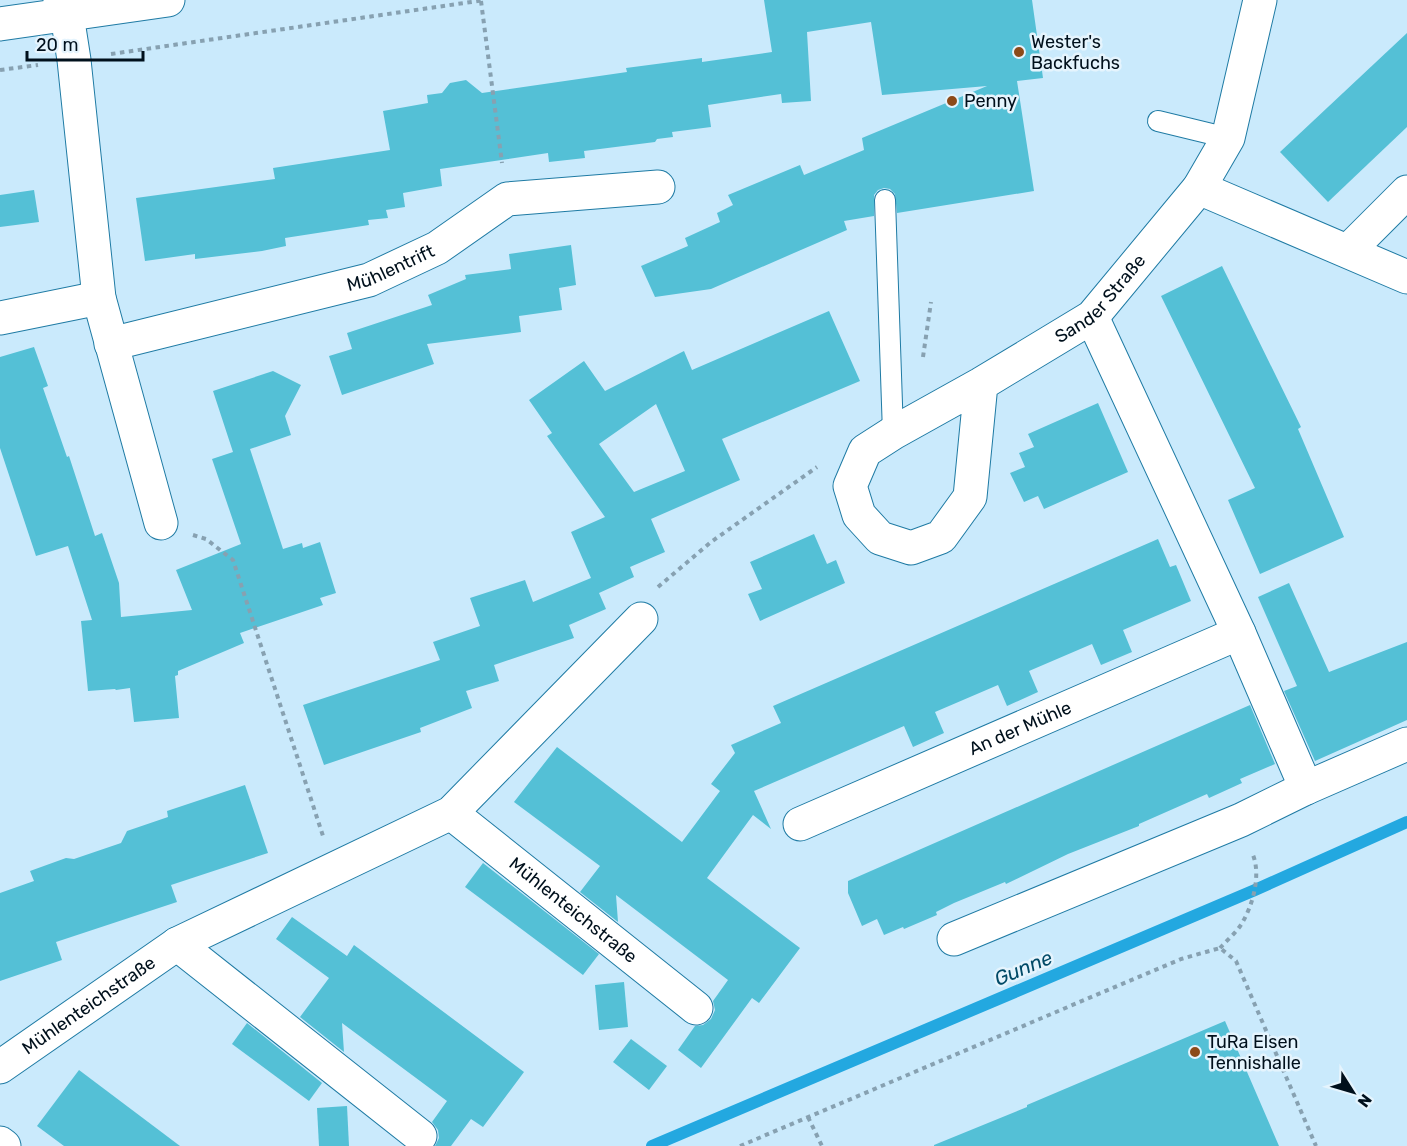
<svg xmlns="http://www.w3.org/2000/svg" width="1407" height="1146" font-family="Rubik,sans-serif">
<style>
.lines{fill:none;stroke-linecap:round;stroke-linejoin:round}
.stream{stroke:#23a8e0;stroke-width:12}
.building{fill:#54c0d6;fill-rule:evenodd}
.service-casing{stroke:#1f7ba4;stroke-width:22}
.minor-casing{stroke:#1f7ba4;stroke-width:35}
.tertiary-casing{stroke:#1f7ba4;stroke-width:35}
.path{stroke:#87a1b1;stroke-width:4;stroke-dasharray:4.5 4.5;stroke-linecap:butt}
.service{stroke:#fff;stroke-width:20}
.minor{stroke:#fff;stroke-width:33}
.tertiary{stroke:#fff;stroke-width:33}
.poi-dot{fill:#8c4a19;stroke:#e5f4fd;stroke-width:2}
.labels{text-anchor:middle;stroke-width:5;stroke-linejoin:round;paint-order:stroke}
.poi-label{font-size:18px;fill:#00101c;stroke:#e5f4fd;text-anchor:start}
.street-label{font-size:18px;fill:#00101c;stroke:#e5f4fd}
.water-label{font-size:20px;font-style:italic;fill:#014a67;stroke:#e5f4fd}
</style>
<rect width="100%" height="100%" fill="#caeafc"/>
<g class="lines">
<polyline class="stream" points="652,1146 1255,890 1407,822"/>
</g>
<g class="building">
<polygon points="764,0 1032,0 1043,78 1017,81 1034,191 897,213 895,194 890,189 884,188 878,190 874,195 874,216 844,221 847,230 711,289 655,297 641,266 688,246 685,238 720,222 717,213 733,205 728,195 800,165 804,175 864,150 862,138 987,86 882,95 871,22 807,32 811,101 782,103 781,94 708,105 711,127 672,132 673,137 657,139 655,142 584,151 585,158 549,162 548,153 440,169 442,186 403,193 405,207 386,210 388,218 368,220 369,225 285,238 286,246 262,251 195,259 195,254 145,261 136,198 275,179 273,168 390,150 383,111 428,103 427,95 442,93 450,83 466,80 482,93 627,72 626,68 702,58 702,62 772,52"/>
<polygon points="1407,33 1407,127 1328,202 1280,152"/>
<polygon points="34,190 39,222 0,227 0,195"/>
<polygon points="571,245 576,285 559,288 562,310 519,316 521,332 427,344 434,364 342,395 329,356 352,349 347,333 432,305 428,295 466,279 465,275 511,269 509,254"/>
<polygon points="1222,266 1301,427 1298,429 1344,537 1260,574 1228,500 1255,488 1161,296"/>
<path d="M829 311 860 381 722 439 740 480 651 519 665 552 630 567 634 577 599 593 606 609 569 625 574 638 494 665 499 681 466 691 472 708 420 728 421 732 324 765 303 705 440 660 433 642 480 626 470 598 525 580 533 602 591 578 571 532 605 517 547 436 552 433 529 400 584 361 605 391 684 351 692 370ZM656 404 685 471 634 492 599 444Z"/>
<polygon points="34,347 48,386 43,388 67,457 69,456 95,536 102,533 119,583 121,617 192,610 176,570 241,544 212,459 233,452 213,391 273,371 301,385 285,416 291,435 250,449 283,549 302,543 303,548 320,542 336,593 320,598 323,605 240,633 244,643 178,671 178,675 175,676 179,718 134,722 130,688 116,690 115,689 88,691 81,621 92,620 68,546 36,556 0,448 0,357"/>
<polygon points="1098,403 1128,472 1044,509 1038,496 1024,502 1010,473 1025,467 1019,453 1034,447 1028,434"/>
<polygon points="814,534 827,564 836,560 845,583 760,621 748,594 762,589 750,562"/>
<polygon points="1158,539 1170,567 1176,565 1191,601 1123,630 1132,652 1101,665 1092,644 1029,671 1038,692 1007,706 998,685 935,712 944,733 913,747 904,726 754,791 771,829 753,815 707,878 800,948 759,1003 752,998 701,1068 678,1050 695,1026 703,1025 711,1019 715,1010 713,1001 728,980 616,895 618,922 580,892 600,866 514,802 557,747 682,842 720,791 711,784 735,753 731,745 781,723 773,706"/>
<polygon points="1289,583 1329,672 1407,642 1407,720 1315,761 1284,691 1297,686 1258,597"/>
<polygon points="1250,705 1275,764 1240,779 1242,783 1209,798 1207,794 1139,824 1139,826 1068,854 1006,884 1005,882 954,903 936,912 937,915 904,929 903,927 884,935 877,919 862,926 848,893 848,881"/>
<polygon points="245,785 268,853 171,885 177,902 56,942 62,960 0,981 0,893 34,881 30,871 66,858 74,859 121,843 127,831 168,817 167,811"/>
<polygon points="483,863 599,954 583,975 465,887"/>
<polygon points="292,917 347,956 354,945 524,1072 483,1127 471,1119 451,1146 435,1146 439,1138 438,1130 432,1122 447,1101 342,1023 344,1052 300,1017 329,978 276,939"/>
<polygon points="624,982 628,1027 599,1030 595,985"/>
<polygon points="1225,1021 1279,1146 934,1146 934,1145 1027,1107 1027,1105"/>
<polygon points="247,1023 322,1083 309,1101 232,1044"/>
<polygon points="631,1039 667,1066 649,1090 613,1062"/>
<polygon points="79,1070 180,1146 64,1146 37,1126"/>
<polygon points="347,1106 349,1146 319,1146 317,1108"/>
</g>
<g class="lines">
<defs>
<g id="service">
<polyline points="1158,121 1228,138"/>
<polyline points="885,200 893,433"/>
</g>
<g id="minor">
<polyline points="60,0 67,15 74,60 99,298 161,523"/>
<polyline points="1199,188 1407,277"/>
<polyline points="1349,250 1407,192"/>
<polyline points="1092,317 1239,633 1306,788"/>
<polyline points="0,318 99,298"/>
<path id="s1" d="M111 344 369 280 437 248 507 199 658 187"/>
<path id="s2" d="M981 384 970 497 941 537 911 548 880 538 859 515 850 486 865 451 893 433 981 384 1092 317 1199 188 1228 138 1260 0"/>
<path id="s3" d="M451 813 696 1008"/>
<path id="s4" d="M800 824 1239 633"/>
<polyline points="954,939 1241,820 1306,788 1407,744"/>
<polyline points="177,944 420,1136"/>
<path id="s5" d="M0 1067 177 944 451 813 641 619"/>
<polyline points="0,1143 4,1146"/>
</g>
<polyline id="tertiary" points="0,24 168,0"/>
</defs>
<use href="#service" class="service-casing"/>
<use href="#minor" class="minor-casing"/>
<use href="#tertiary" class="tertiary-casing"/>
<g class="path">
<polyline points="481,1 502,163"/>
<polyline points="111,54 485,0"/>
<polyline points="0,70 38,65"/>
<polyline points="923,357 931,302"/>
<polyline points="193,535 206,539 233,560 323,836"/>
<polyline points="658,587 711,542 817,467"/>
<path d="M1220 948C1227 940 1237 932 1242 923 1253 905 1261 875 1253 855"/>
<polyline points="808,1117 822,1146"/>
<polyline points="740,1146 1181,959 1220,948 1236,961 1316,1146"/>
</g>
<use href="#service" class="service"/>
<use href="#minor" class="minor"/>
<use href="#tertiary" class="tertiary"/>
</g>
<g class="poi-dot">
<circle cx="1019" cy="52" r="6"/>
<circle cx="952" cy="101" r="6"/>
<circle cx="1195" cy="1052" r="6"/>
</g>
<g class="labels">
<g class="poi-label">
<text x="1031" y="48">Wester's<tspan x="1031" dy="21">Backfuchs</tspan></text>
<text x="964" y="107">Penny</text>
<text x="1207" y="1048">TuRa Elsen<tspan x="1207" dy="21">Tennishalle</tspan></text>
</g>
<g class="street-label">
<text dy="6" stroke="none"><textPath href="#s1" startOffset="290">Mühlentrift</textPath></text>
<text dy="6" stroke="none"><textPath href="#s2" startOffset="609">Sander Straße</textPath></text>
<text dy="6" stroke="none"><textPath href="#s4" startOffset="240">An der Mühle</textPath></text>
<text dy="6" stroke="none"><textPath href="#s3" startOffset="156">Mühlenteichstraße</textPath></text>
<text dy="6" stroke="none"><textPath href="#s5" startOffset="108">Mühlenteichstraße</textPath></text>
</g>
<g class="water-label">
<text transform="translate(1023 968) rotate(-23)" y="7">Gunne</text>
</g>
</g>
<g transform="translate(1353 1092) rotate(127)" stroke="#e5f4fd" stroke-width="4.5" paint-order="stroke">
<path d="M0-4.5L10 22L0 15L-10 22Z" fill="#00101c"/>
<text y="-9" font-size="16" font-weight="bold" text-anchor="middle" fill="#00101c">N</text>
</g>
<path d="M27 51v9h116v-9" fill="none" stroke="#00101c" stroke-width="3"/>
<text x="36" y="51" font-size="18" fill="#00101c" stroke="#e5f4fd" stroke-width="4.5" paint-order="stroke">20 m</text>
</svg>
